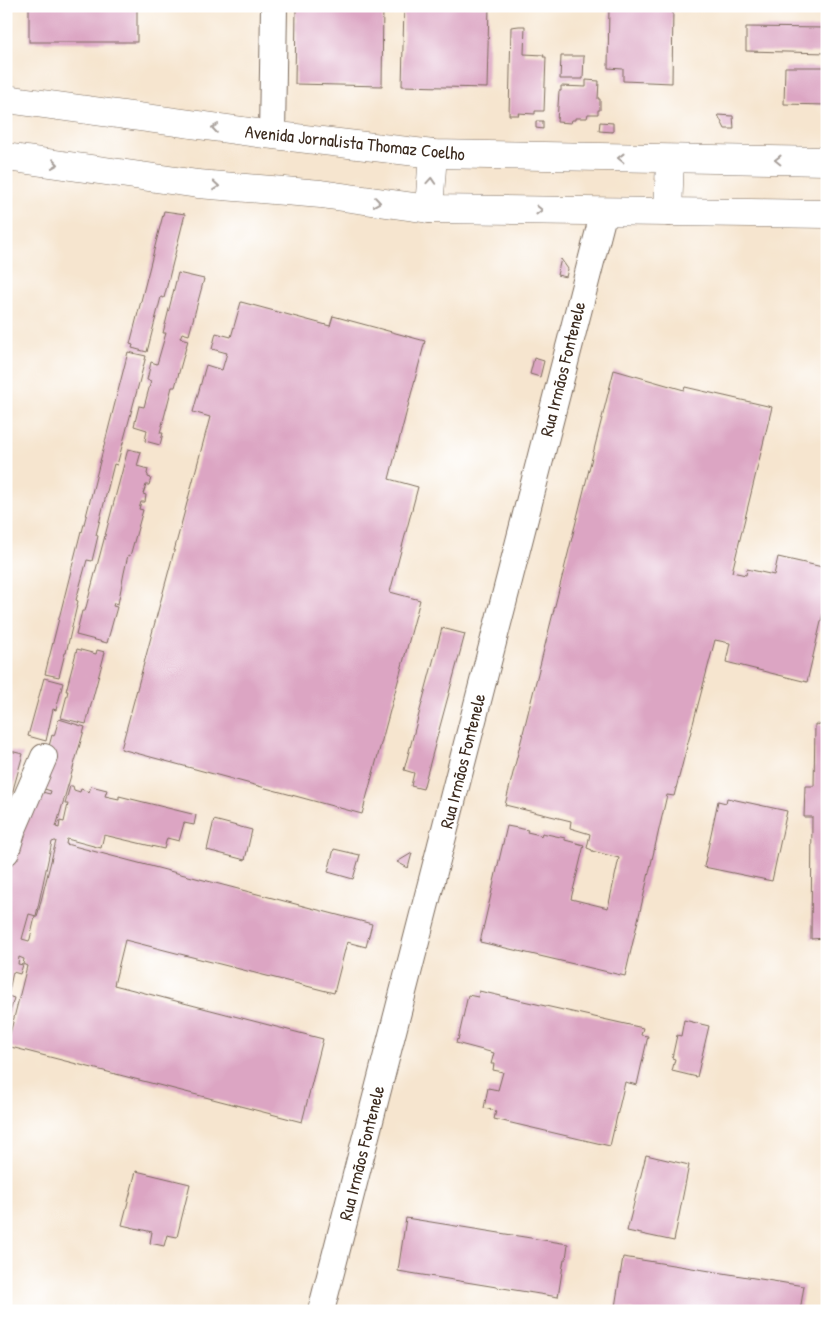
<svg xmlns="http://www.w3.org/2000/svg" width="833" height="1317" font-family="'Patrick Hand',sans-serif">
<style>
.building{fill:#dca5c3;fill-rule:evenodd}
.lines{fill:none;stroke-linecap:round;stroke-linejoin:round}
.street-casing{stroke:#7c6b5c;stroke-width:28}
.primary-casing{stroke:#7c6b5c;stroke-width:29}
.street{stroke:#fff;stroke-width:26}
.primary{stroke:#fff;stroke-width:28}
.oneway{stroke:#a79f9a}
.labels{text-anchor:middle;stroke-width:4.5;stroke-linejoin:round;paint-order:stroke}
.street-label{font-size:18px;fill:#3b2a1e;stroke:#fff}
</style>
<rect width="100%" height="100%" fill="#fff"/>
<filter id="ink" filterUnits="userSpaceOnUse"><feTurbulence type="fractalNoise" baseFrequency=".02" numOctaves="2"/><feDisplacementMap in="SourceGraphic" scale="10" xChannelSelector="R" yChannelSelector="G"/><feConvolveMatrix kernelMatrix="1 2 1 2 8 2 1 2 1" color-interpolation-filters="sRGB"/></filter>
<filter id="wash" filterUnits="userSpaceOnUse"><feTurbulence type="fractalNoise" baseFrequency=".0096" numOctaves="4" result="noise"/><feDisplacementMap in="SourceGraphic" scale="20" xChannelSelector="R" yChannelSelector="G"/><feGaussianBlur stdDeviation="1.12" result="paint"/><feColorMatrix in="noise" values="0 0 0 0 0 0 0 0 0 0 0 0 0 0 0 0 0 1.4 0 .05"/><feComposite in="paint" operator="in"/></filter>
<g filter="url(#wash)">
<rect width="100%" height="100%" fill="#f6e5cf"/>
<g id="blocks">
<g class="building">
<rect x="29" y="6" width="108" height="36"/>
<polygon points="296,6 383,6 382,86 295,84"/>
<polygon points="404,6 489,6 487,88 402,86"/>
<polygon points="609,6 673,7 672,83 623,81 623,69 608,68"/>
<polygon points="519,26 525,26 524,54 544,55 543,57 546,57 544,111 535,111 535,114 518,113 519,115 509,115 511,27"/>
<polygon points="746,27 827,28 827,53 746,51"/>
<polygon points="561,56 584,56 583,79 560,79"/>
<polygon points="785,67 827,67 827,105 784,104"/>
<polygon points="586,80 599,81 598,99 600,99 600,110 598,110 598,114 588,114 587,118 575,118 575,120 572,120 571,123 557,122 559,91 561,91 561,86 586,87"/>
<polygon points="718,115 733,116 734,129 725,129"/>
<polygon points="536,121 543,121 543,129 536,128"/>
<polygon points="600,122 613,123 613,132 599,131"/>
<polygon points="164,211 185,214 164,298 161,297 147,352 132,348 133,345 130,344"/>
<polygon points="561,259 568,269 566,277 557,275"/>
<polygon points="178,273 204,279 189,335 182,333 180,338 188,340 175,387 172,387 160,433 163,433 160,445 145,441 147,430 134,426 139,406 144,407 151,381 147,380 151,362 157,364 166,333 163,333"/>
<polygon points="241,302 330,326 333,316 425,341 389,479 418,487 390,592 420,600 362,814 121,749 210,417 193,412 206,365 222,370 227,353 212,349 216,333 231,337"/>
<polygon points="128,352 146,356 139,383 117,465 114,464 96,535 98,536 92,561 87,560 76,600 78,601 66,653 65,653 59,677 45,674 81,531 82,532"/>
<polygon points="534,358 544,361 540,377 530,374"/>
<polygon points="614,370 684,390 685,387 772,407 732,572 746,575 747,569 774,575 778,557 827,568 827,596 807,682 726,662 730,643 715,640 674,796 667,795 625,976 480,942 507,826 528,830 527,832 540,835 540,836 541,837 542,833 565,838 565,840 584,845 571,899 608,908 619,858 592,851 592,850 587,848 590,834 570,828 571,821 505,805"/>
<polygon points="128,449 141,452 137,466 148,469 147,474 148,475 148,477 151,478 149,485 146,485 143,494 146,495 145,502 141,502 139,509 143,510 130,556 128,555 124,573 118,604 114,603 113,606 117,607 107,643 76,635 82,611 85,611"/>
<polygon points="442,628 465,634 423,789 411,786 414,773 404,770"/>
<polygon points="77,649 96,654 97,650 105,652 86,724 61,718 68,691 66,691"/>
<polygon points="44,678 63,683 56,710 53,709 46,741 28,736"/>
<path d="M59 719 85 727 56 827 59 828 60 821 64 822 68 804H65L70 786H73L74 790 80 792 81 789 89 792 91 786 107 790 105 796 119 799V796L196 815 194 825 184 823 179 841 167 838 164 849 104 835 101 848 67 839 66 844 372 924 366 947 347 942 334 993 125 940 114 985 323 1039 302 1122 7 1046 27 966 23 964 24 959 19 957 18 964 23 965 20 974 13 972 8 996 14 998 8 1020 6 1019V866L30 789 50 794 51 791 38 787 52 735 54 736ZM55 841H56L37 917H35L30 939 29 941 22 939 29 914 36 916 52 842Z"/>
<polygon points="815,724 827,725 827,938 811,939 812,817 804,817 805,786 814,786"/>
<polygon points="10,751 23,754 8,808 6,808 6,780 8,775 6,775 6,763"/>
<polygon points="727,798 787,811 772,881 704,867 718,801 726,803"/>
<polygon points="214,820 252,830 245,860 207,850"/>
<polygon points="334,849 360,855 353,879 328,872"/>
<polygon points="412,853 408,868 397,862"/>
<polygon points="479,991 643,1028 641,1035 648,1036 637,1085 625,1082 610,1146 494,1119 496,1111 484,1108 488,1088 498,1090 503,1072 493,1070 494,1064 491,1064 494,1053 456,1043 457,1039 458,1040 468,995 478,997"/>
<polygon points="684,1020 709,1026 697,1077 672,1071 675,1059 672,1058 677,1035 681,1036"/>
<polygon points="646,1155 689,1165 674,1241 627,1231"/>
<polygon points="136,1171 190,1184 177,1237 167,1235 164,1246 150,1243 152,1232 122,1225"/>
<polygon points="406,1218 568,1244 566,1259 564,1259 558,1297 398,1271"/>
<polygon points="623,1257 804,1286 800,1311 637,1311 615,1307"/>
</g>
</g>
</g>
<g filter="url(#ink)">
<use href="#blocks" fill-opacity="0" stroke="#7c6b5c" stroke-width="1"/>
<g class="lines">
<defs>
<g id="street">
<polyline points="272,135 274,6"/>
<polyline points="6,852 13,829 44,757"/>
<polyline points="321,1311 604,211"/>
</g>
<g id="primary">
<polyline points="6,99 272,135 433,154 827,161"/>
<polyline points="6,157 198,184 321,194 429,209 827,214"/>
<polyline points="429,209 433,154"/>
<polyline points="668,212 670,159"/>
</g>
</defs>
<use href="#street" class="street-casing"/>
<use href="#primary" class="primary-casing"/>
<use href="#street" class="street"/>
<use href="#primary" class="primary"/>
</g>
<defs><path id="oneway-chevron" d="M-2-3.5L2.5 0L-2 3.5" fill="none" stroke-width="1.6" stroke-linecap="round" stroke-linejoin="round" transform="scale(1.25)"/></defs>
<g class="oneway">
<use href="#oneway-chevron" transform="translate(215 128) rotate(-172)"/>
<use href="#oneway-chevron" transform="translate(621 158) rotate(-179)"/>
<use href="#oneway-chevron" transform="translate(778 160) rotate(-179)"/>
<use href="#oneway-chevron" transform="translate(55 164) rotate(8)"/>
<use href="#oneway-chevron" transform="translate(431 181) rotate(-86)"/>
<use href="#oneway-chevron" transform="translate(216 186) rotate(5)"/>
<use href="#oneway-chevron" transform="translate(377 202) rotate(8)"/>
<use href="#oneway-chevron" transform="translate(539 210) rotate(1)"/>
</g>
</g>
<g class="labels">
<g class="street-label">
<text transform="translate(355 143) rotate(6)" y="6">Avenida Jornalista Thomaz Coelho</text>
<text transform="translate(563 369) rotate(-76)" y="6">Rua Irmãos Fontenele</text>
<text transform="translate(463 761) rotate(-76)" y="6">Rua Irmãos Fontenele</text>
<text transform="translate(362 1153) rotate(-76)" y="6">Rua Irmãos Fontenele</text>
</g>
</g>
<rect width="833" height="1317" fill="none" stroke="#fff" stroke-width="25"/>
</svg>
